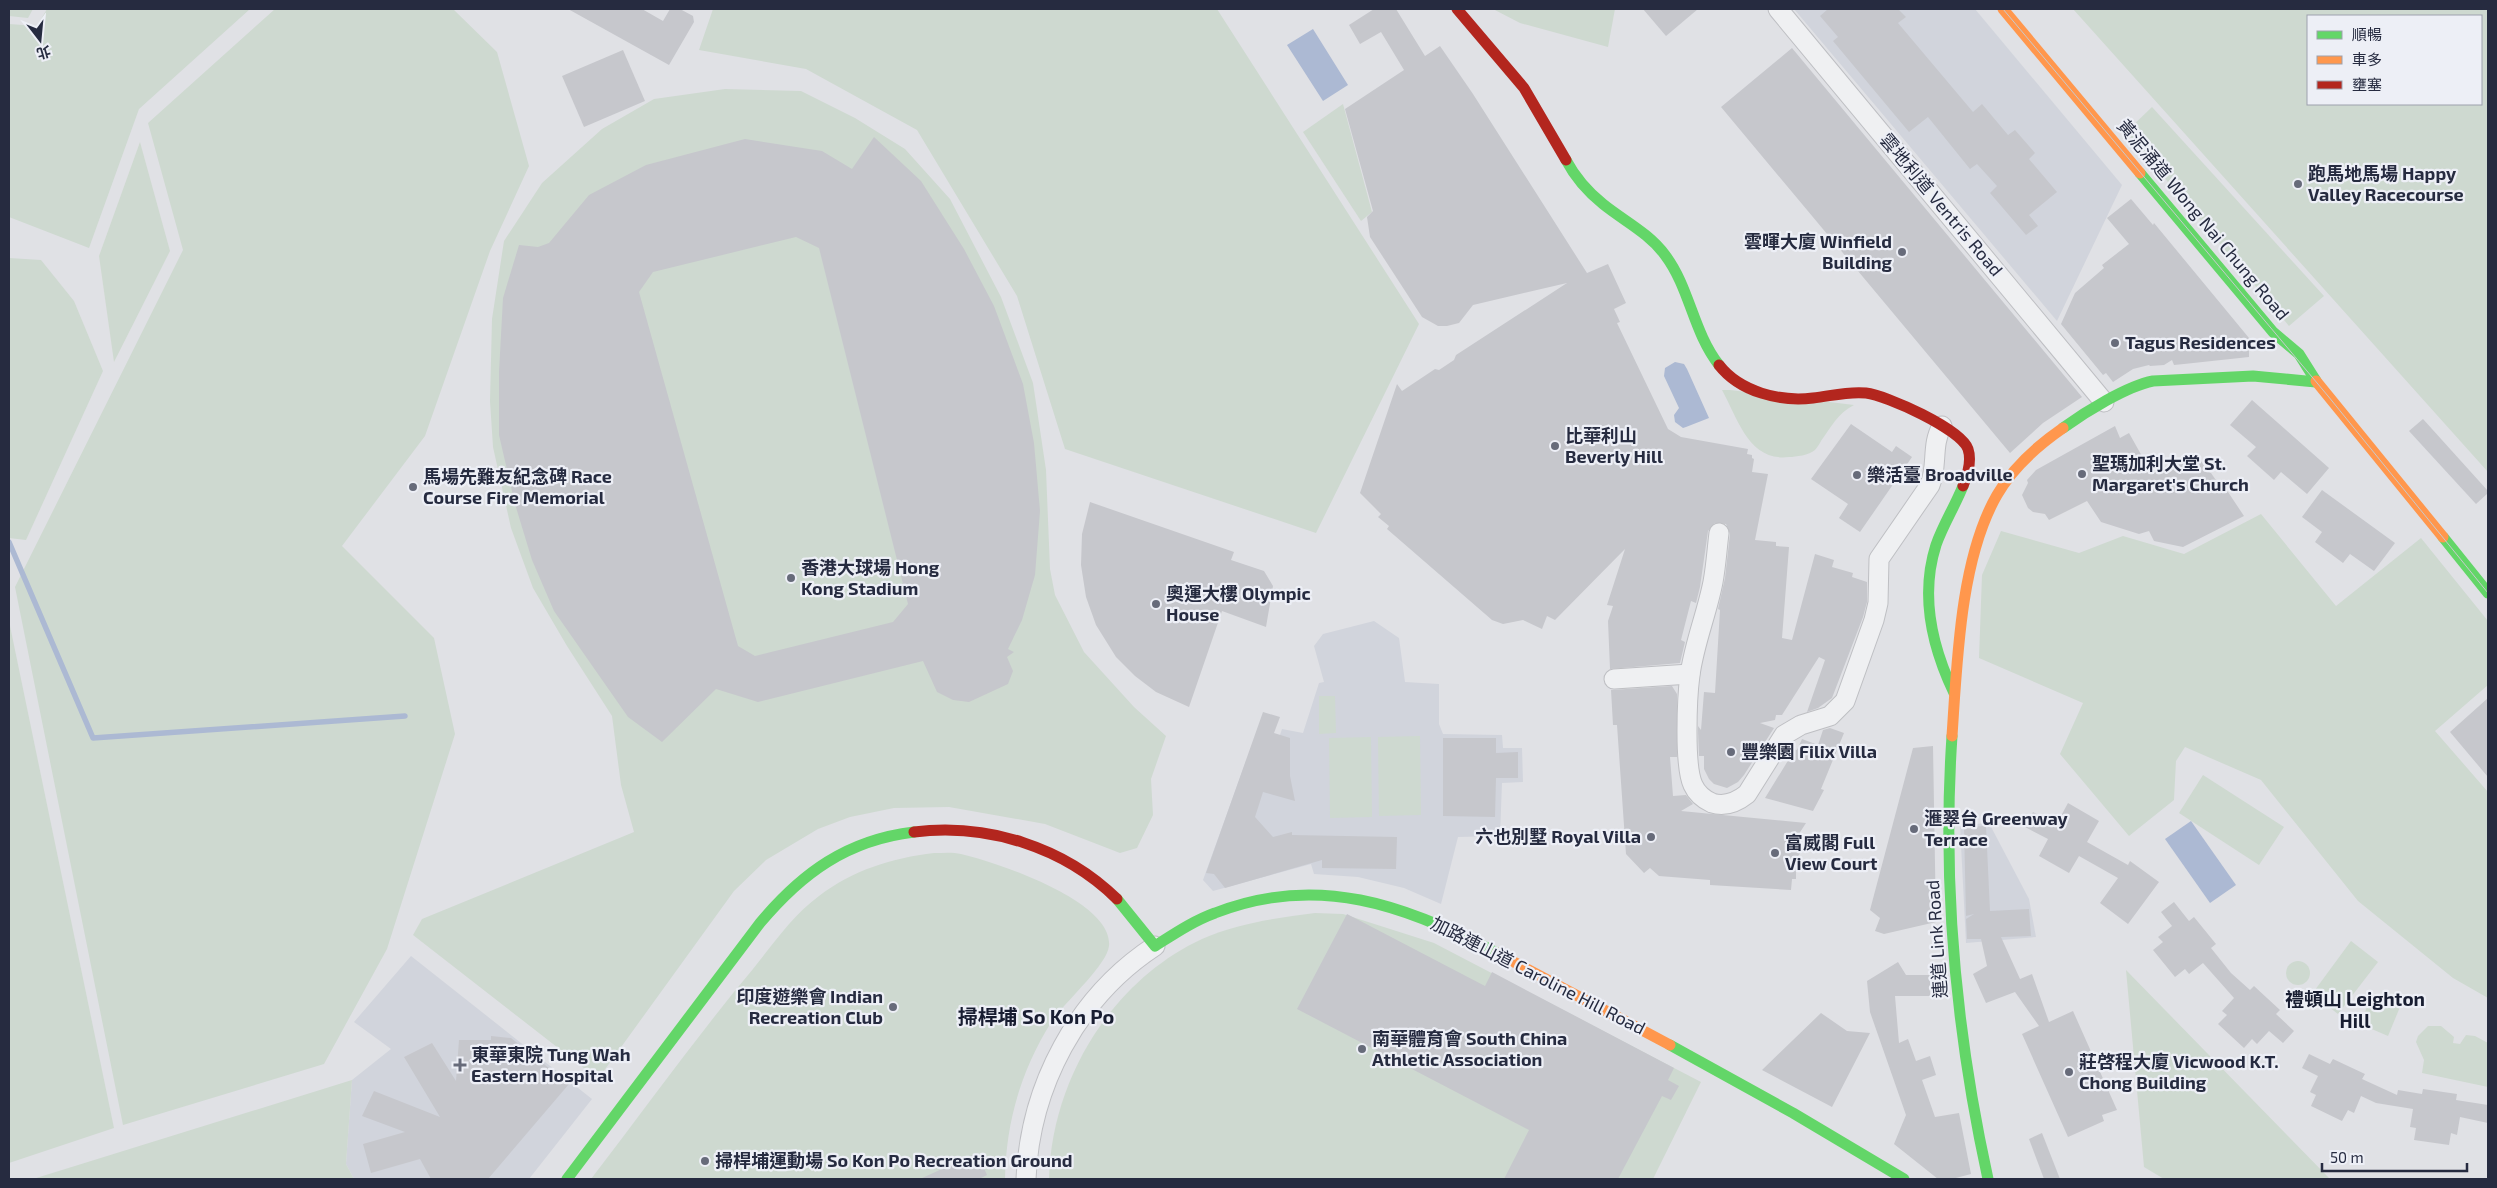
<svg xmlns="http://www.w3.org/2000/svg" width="2497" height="1188" viewBox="0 0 2497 1188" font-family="'Exo 2','Noto Sans TC',sans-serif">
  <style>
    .built { fill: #d1d4dc }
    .green { fill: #ced9d0; fill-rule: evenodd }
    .water { fill: #acb9d3 }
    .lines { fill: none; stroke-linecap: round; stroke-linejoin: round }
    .stream { stroke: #acb9d3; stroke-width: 5.5 }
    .building { fill: #c6c7cc; fill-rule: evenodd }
    .street-casing { stroke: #bebfc3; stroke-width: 21 }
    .street { stroke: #eff0f2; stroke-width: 19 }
    .fast { stroke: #63d668; stroke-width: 11 }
    .slow { stroke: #ff974d; stroke-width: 11 }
    .jam { stroke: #b3261e; stroke-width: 11 }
    .tram { stroke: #c8c9cd; stroke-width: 1 }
    .poi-dot { fill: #676b7a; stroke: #edeff6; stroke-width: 2 }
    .labels { text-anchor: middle; stroke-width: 4.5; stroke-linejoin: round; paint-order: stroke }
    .poi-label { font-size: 18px; font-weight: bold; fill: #262b40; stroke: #edeff6; text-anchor: start }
    .street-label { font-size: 18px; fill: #262b40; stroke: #edeff6 }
    .neighbourhood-label { font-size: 19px; font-weight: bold; fill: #181d31; stroke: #edeff6 }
    .quarter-label { font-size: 20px; font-weight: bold; fill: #181d31; stroke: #edeff6 }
  </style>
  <rect width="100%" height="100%" fill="#e0e1e5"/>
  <!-- built -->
  <g class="built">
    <path d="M1794,9H1975L2122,185L2057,321Z"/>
    <path d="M1374,621L1399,638L1405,682L1439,684V724L1443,734L1502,735L1503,748H1522L1523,782L1502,783L1500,836L1458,837L1441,904L1404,888L1358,877L1314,874L1311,864L1213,891L1203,880L1246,761L1269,768L1282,729L1303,733L1319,683L1324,682L1314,646L1323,634Z"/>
    <path d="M1989,823L2029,899L2036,937L1966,943L1960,825Z"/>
    <path d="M411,956L592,1099L529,1179H354L346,1164L352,1080L391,1049L354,1022Z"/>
  </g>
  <!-- green -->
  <g class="green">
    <path d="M9,9H33L28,18L9,16Z"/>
    <path d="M47,9H250L139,109L89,248L9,217V24L37,26Z"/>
    <path d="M275,9H453L497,52L529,166L490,251L425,436L342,546L434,638L455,734L387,949L324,1064L123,1125L15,587L183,250L148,123Z"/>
    <path d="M713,9H1217L1419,324L1316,533L1065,449L1017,296L917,130L806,69L699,50Z"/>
    <path d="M1493,9H1615L1608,47L1520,23Z"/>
    <path d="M2073,9H2488V472ZM2308,16H2481V104H2308Z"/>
    <path d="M725,89L801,91L855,118L905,149L950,199L1001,297L1033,383L1046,470L1050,569L1055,595L1084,652L1134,707L1166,736L1151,779L1153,815L1137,848L1120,853L1045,824L949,807L894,808L850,817L818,829L766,860L734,891L598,1079L413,935L422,919L634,832L621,785L612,716L567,646L533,588L511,528L493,447L490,401L492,319L504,241L542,183L602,129L654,99Z"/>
    <path d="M1343,104L1372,212L1361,221L1303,132Z"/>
    <path d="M2152,107L2324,296L2289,326L2126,132Z"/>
    <path d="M140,142L170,251L114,362L99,256Z"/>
    <path d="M9,258L41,260L74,301L103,371L26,540L9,538Z"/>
    <path d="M1722,390H1730L1854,405C1837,414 1832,426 1821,441C1820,443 1817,448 1815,450C1809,455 1796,457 1789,457C1749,462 1738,419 1722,390Z"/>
    <path d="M2261,514L2336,606L2421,538L2488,621V685L2435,731L2488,792V998L2453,978L2358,901L2261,780L2185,747L2176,761L2174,800L2129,836L2060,754L2083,703L1979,658L1982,575L2001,531L2079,553L2123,536L2184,554Z"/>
    <path d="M9,621L114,1128L9,1163Z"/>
    <path d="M1319,696H1335L1336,733L1319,734Z"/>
    <path d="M1420,736L1421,815L1379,816L1378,737Z"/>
    <path d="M1371,737L1372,817L1330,818L1329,738Z"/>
    <path d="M2203,775L2284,827L2259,865L2179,813Z"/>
    <path d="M934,853C943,853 953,852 961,854C995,862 1114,901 1109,946C1107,965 1065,1002 1052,1021C1021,1070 1006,1122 1005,1179H591C645,1109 696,1037 753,969C773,944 793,915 819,896C853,870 892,858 934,853Z"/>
    <path d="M1315,913L1343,914L1434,943L1701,1082L1653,1179H1049C1051,1081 1111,981 1202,939C1238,923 1276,918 1315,913Z"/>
    <path d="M2351,941L2378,962L2338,1014L2312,994Z"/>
    <circle cx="2298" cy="973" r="12"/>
    <path d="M2126,970L2330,1179H2164L2144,1167Z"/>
    <path d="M2372,995L2400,1007L2388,1036L2360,1024Z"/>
    <path d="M2428,1026H2441L2454,1037L2453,1043L2460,1044L2466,1035L2475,1036L2488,1043V1087L2422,1073L2424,1060L2416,1042L2418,1036Z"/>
    <path d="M352,1080L346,1164L354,1179H33Z"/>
  </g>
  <!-- water -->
  <g class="water">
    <path d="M1313,29L1348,85L1323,101L1287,45Z"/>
    <path d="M1675,362L1684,364L1687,369L1709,418L1686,427L1683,428L1675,422L1674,415L1679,408L1664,376L1665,368Z"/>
    <path d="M2191,821L2236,885L2210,903L2165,839Z"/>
  </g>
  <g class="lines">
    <!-- stream -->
    <path class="stream" d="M9,542L93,738L405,716"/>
  </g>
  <!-- building -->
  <g class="building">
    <path d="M568,9H642L663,21L670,9H680L693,16L694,22L669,65Z"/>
    <path d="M1374,9H1396L1425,56L1440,46L1473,94L1587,273L1608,264L1626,303L1614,309L1620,322L1617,323L1668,429L1681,437L1748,449L1747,454L1752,455V458L1754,459L1752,472L1768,474L1755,540L1776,542V546L1789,547L1782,638L1792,640L1815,554L1834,560L1832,567L1853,573L1852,577L1867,582V602L1863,617L1832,698L1818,708L1807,712L1825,660L1819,657L1782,715H1776L1775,720L1760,723L1774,728L1744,775L1738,782L1727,788L1714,784L1709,779L1704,769V756H1699L1698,731V726L1701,730L1704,692L1715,693L1720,610L1718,609L1725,578L1730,534L1726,524L1715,523L1708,531L1700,587L1696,603L1691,601L1681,640L1685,642L1680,663L1610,669L1608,621L1613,606L1607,605L1625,549L1555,620L1547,616L1542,629L1523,620L1503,624L1492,620L1387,529L1389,526L1378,517L1381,514L1360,493L1397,384L1402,391L1435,369L1439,370L1454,360L1456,355L1567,283L1473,305L1459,323L1447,326H1438L1422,317L1370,237L1367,217L1373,211L1345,109L1404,70L1381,32L1360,44L1349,25Z"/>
    <path d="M1643,9H1698L1666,36Z"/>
    <path d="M1828,9H1898L1906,17L1898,23L1973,112L1982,104L2008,135L2015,130L2035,153L2029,159L2057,192L2029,215L2038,226L2026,235L1990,193L1997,186L1977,164L1970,169L1928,117L1909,132L1833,41L1838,37L1820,16Z"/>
    <path d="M1792,48L2082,397L2043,423L2010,453L1721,107Z"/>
    <path d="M623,50L645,101L584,127L562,76Z"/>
    <path d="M874,137L921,181L964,249L994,306L1023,384L1034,443L1040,511L1035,575L1022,620L1008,649L1014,652L1007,657L1013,671L1008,684L969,702L953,700L937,692L923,661L758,702L716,689L662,742L628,717L554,611L532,560L515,504L499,435V372L503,298L519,245L538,247L549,243L589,195L646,165L745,139L822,151L852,169ZM796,237L819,248L908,604L893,622L755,656L738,646L639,292L653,272Z"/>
    <path d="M2131,199L2153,225L2154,223L2249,338V357L2184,364L2174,365L2172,360L2164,365L2150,366L2149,365L2133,369L2113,382L2106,373L2103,375L2061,324L2075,293L2104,268L2102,265L2129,244L2107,218Z"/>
    <path d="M2252,400L2329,468L2307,494L2281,472L2274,480L2247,456L2256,447L2230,425Z"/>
    <path d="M2423,419L2488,491V493L2476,504L2409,431Z"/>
    <path d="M1851,424L1892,452L1896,446L1912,457L1860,532L1839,518L1848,504L1811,479Z"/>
    <path d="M2115,426L2120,438L2129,433L2152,474L2191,453L2197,454L2207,471L2211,473L2222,489H2226L2244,516L2183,547L2154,541L2149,531L2139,534L2101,522L2087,501L2049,520L2045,514L2033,512L2028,508L2022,495L2028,483L2027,480L2036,470Z"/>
    <path d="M2322,490L2395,543L2374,571L2350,554L2343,563L2315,542L2322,532L2302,517Z"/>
    <path d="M1090,502L1234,552L1231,560L1264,571L1273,586L1266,627L1222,611L1189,707L1156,692L1135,676L1116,657L1096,625L1086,597L1081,565L1082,534Z"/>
    <path d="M1672,686L1677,694V757H1670L1673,796L1686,795L1693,804L1681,811L1806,823L1795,840L1804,845L1796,861V879H1792L1791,890L1710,885V880L1659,876L1650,868L1644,873L1626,854L1617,725H1613L1611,690Z"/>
    <path d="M2488,698V777L2450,732Z"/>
    <path d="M1263,712L1280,717L1274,733L1290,738V776L1295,801L1263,792L1255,817L1273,837L1292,832V835L1397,837L1396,869L1322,868V860L1225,888L1214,874L1206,873Z"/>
    <path d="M1830,728L1844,733L1821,789L1824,790L1813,811L1765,798L1789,759L1793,749L1797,750L1802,739L1818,745L1823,730Z"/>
    <path d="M1443,738H1496V753L1518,752V778H1496L1495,817L1443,816Z"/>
    <path d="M1933,746L1936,922L1884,934L1875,931L1880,918L1870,910L1913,748Z"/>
    <path d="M2068,803L2099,821L2087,842L2128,865L2130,861L2159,882L2128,924L2100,903L2118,878L2079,856L2069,873L2039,856L2048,839L2025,827L2033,812L2056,825Z"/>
    <path d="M1986,826L1990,911L2029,909L2031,936L2001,937L2020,979L2032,974L2049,1022L2073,1011L2117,1110L2102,1115L2104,1121L2068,1137L2022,1034L2039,1026L2015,992L1986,1003L1973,974L1987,966L1981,939H1967L1966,919L1974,914L1966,916L1964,827Z"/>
    <path d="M2174,902L2189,921L2194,917L2216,944L2211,948L2231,973L2250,990L2254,986L2280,1010L2276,1014L2294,1031L2283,1043L2269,1031L2257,1044L2252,1039L2244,1048L2218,1024L2227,1015L2222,1011L2234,998L2203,963L2189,974L2185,969L2175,977L2153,950L2163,942L2158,937L2172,926L2161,912Z"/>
    <path d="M1347,914L1485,986L1492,972L1674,1068L1668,1080L1679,1086L1671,1100L1662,1096L1618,1179H1504L1529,1130L1297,1009Z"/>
    <path d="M1898,962L1906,975H1930V996H1895L1899,1043L1908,1039L1916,1061L1930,1056L1936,1075L1922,1080L1935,1117L1959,1113L1971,1174L1952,1179H1938L1894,1144L1906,1115L1870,1012L1867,981Z"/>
    <path d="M1821,1013L1847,1031L1870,1033L1832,1107L1762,1070Z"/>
    <path d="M491,1036L511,1038L569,1084L488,1179H431L420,1159L371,1173L363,1144L405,1132L362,1116L374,1091L440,1117L404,1057L432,1043L456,1081L459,1040H491Z"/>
    <path d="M2309,1054L2330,1064L2333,1059L2365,1074L2362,1079L2397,1095L2398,1090L2422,1094L2423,1089L2457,1094L2456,1100L2488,1105V1123L2460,1117L2457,1135L2451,1133L2449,1145L2414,1140L2416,1128L2410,1127L2413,1109L2376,1103L2361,1096L2354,1113L2348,1110L2342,1121L2311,1106L2316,1095L2310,1092L2318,1076L2302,1068Z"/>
    <path d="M2042,1133L2060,1179H2044L2029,1139Z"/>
    <path d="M977,1153L987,1175L979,1179H920Z"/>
  </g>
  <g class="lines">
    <defs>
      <g id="street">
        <path d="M1778,9L2104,402"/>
        <path d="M1719,533C1717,549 1716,566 1713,582C1707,613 1694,644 1690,675C1687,697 1684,766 1693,785C1697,794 1703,799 1712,803C1725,807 1737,802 1747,794L1784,735L1801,725L1830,716L1845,701L1874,620L1878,603L1879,559L1930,485C1938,465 1931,445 1942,426"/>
        <path d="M1614,679L1690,674"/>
        <path d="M1026,1179C1030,1086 1077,997 1155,946"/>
      </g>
    </defs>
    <!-- street casing -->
    <use href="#street" class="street-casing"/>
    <!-- street -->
    <use href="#street" class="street"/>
    <!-- fast -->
    <g class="fast">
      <path d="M1566,160C1575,177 1588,192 1603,204C1624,221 1649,233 1665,255C1690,288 1693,332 1719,365"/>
      <path d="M2140,173L2273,332L2299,354L2316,381"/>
      <path d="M2063,428C2085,412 2127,386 2153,381L2253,376L2316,382"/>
      <path d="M2443,537L2488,593"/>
      <path d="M1954,693C1932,647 1920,595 1936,545C1943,525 1955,506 1963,486"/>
      <path d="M1952,736C1942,885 1956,1033 1988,1179"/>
      <path d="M1117,899L1155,946C1174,934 1193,921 1215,913C1317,873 1406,905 1497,953"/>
      <path d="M1670,1045L1793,1113L1904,1179"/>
      <path d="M567,1179L760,923C802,873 847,840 914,832"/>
    </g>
    <!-- slow -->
    <g class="slow">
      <path d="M2003,9L2140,173"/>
      <path d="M2316,381L2443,537"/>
      <path d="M1952,736C1957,663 1960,559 1997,495C2013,467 2037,446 2063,428"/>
      <path d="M1497,953L1670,1045"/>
    </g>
    <!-- jam -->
    <g class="jam">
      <path d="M1457,9L1524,88L1566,160"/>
      <path d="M1719,365C1740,392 1780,402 1813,398C1831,396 1848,391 1866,393C1886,395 1961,429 1968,449C1972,461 1968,474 1963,486"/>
      <path d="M914,832C988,823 1064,847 1117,899"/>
    </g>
    <!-- tram -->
    <path class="tram" d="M2003,9L2328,396L2488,593"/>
  </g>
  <!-- markers -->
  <g class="poi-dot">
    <circle cx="2298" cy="184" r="5"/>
    <circle cx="1902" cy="252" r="5"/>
    <circle cx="2115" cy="343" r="5"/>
    <circle cx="1555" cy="446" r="5"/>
    <circle cx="2082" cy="474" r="5"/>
    <circle cx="1857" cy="475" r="5"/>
    <circle cx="413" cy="487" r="5"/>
    <circle cx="791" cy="578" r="5"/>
    <circle cx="1156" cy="604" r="5"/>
    <circle cx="1731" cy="752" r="5"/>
    <circle cx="1914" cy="829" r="5"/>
    <circle cx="1651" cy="837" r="5"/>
    <circle cx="1775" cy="853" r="5"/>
    <circle cx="893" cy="1007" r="5"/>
    <circle cx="1362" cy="1049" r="5"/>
    <path d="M457.5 1057.5h5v5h5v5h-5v5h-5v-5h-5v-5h5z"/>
    <circle cx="2069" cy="1072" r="5"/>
    <circle cx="705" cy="1161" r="5"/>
  </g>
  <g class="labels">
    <!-- poi labels -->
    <g class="poi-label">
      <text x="2308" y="180">跑馬地馬場 Happy<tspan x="2308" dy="21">Valley Racecourse</tspan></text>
      <text x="1892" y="248" text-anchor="end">雲暉大廈 Winfield<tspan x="1892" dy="21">Building</tspan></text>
      <text x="2125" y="349">Tagus Residences</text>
      <text x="1565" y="442">比華利山<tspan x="1565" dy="21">Beverly Hill</tspan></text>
      <text x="2092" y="470">聖瑪加利大堂 St.<tspan x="2092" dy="21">Margaret's Church</tspan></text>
      <text x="1867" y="481">樂活臺 Broadville</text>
      <text x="423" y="483">馬場先難友紀念碑 Race<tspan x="423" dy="21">Course Fire Memorial</tspan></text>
      <text x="801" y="574">香港大球場 Hong<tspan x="801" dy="21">Kong Stadium</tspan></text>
      <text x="1166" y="600">奧運大樓 Olympic<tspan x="1166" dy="21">House</tspan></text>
      <text x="1741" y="758">豐樂園 Filix Villa</text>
      <text x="1924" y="825">滙翠台 Greenway<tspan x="1924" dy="21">Terrace</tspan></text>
      <text x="1641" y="843" text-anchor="end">六也別墅 Royal Villa</text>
      <text x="1785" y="849">富威閣 Full<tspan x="1785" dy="21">View Court</tspan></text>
      <text x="883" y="1003" text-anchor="end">印度遊樂會 Indian<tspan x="883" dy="21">Recreation Club</tspan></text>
      <text x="1372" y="1045">南華體育會 South China<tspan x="1372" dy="21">Athletic Association</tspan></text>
      <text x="471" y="1061">東華東院 Tung Wah<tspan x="471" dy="21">Eastern Hospital</tspan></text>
      <text x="2079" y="1068">莊啓程大廈 Vicwood K.T.<tspan x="2079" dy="21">Chong Building</tspan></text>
      <text x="715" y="1167">掃桿埔運動場 So Kon Po Recreation Ground</text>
    </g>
    <!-- street labels -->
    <g class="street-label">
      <text transform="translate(1941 205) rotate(50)" y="6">雲地利道 Ventris Road</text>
      <text transform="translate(2203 220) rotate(50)" y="6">黃泥涌道 Wong Nai Chung Road</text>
      <text transform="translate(1937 939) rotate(-94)" y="6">連道 Link Road</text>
      <text transform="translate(1538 976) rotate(27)" y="6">加路連山道 Caroline Hill Road</text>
    </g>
    <!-- neighbourhood labels -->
    <g class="neighbourhood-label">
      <text x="2355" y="1006">禮頓山 Leighton<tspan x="2355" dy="22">Hill</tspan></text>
    </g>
    <!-- quarter labels -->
    <g class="quarter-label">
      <text x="1036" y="1024">掃桿埔 So Kon Po</text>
    </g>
  </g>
  <!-- border -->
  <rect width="2497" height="1188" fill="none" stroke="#262b40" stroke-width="20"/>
  <!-- legend -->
  <rect x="2307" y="15" width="175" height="90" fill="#edeff6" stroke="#9da1ad"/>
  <rect x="2317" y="31" width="25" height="8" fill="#63d668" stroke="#9da1ad"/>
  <text x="2352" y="40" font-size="15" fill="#262b40">順暢</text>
  <rect x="2317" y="56" width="25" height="8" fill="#ff974d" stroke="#9da1ad"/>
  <text x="2352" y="65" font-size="15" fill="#262b40">車多</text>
  <rect x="2317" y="81" width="25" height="8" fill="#b3261e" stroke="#9da1ad"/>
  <text x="2352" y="90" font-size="15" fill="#262b40">壅塞</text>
  <!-- north arrow -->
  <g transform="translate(40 40) rotate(164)" stroke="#edeff6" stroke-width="4" paint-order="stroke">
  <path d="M0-4L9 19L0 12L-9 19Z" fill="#262b40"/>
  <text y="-8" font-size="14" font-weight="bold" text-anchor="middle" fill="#262b40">北</text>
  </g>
  <!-- scale -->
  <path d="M2322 1163v8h145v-8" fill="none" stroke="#262b40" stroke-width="2.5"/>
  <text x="2330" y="1163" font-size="15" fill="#262b40" stroke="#edeff6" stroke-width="4" paint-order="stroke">50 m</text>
</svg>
